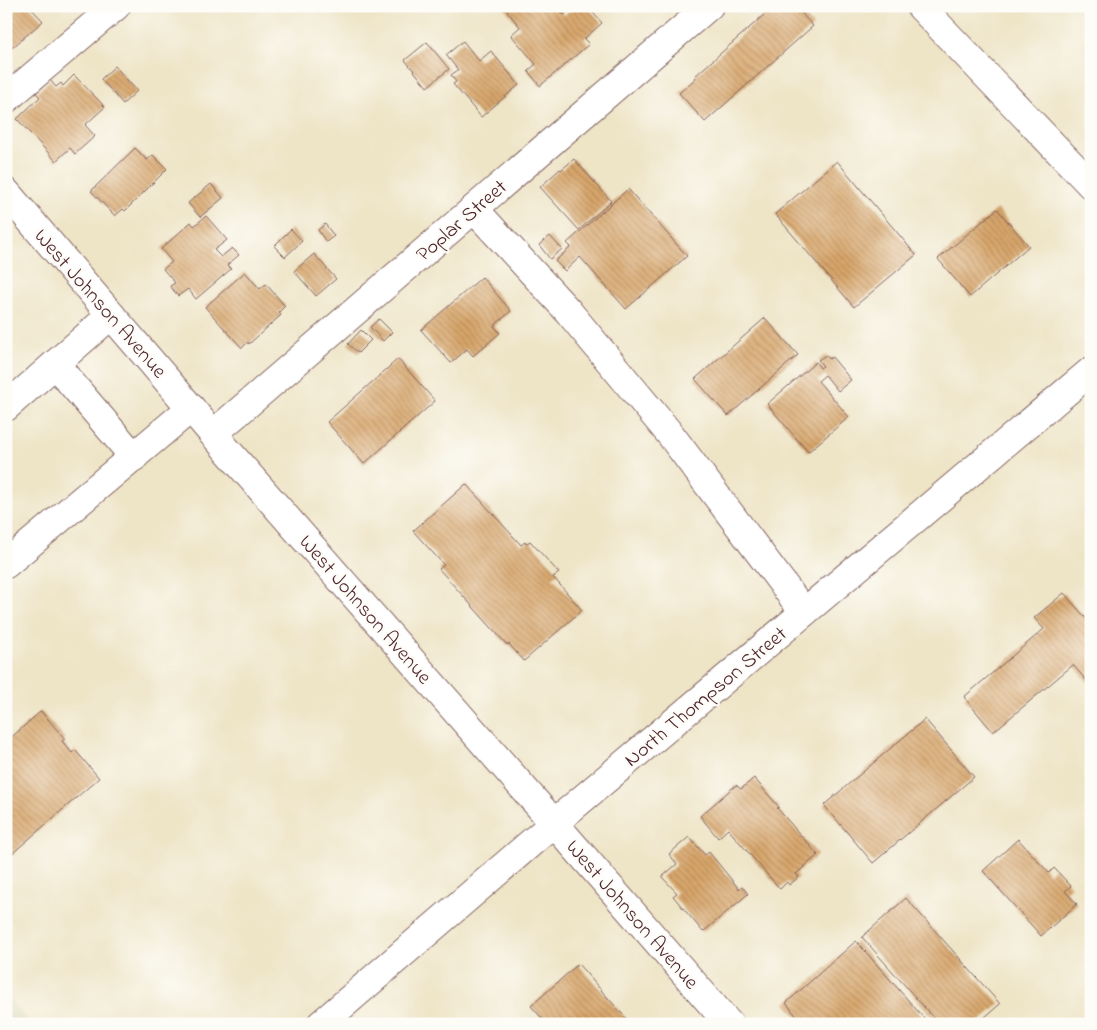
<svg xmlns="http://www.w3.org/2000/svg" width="1097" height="1030" viewBox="0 0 1097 1030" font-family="'Indie Flower',sans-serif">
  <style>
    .built { fill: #dcd9b8 }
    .building { fill: url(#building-back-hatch) }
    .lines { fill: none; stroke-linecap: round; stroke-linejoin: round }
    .minor-casing { stroke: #836461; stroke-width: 30 }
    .major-casing { stroke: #836461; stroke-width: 30 }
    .minor { stroke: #fff; stroke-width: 28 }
    .major { stroke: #fff; stroke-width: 28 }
    .labels { text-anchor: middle; stroke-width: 4.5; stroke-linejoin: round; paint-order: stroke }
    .street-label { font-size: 21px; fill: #4a1f2b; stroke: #fdfcf7 }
  </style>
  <defs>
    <pattern id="building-back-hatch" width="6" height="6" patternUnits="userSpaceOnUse" patternTransform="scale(1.25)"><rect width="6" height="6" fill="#d8a66b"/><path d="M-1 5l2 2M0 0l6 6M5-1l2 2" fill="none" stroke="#b18758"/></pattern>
  </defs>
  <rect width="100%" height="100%" fill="#fdfcf7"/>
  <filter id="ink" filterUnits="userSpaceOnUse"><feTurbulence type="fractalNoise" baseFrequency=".02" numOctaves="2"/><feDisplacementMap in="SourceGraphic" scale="10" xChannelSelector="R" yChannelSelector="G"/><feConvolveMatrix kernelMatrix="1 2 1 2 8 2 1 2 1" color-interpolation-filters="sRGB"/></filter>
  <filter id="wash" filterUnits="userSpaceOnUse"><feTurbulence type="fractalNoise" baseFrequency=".0096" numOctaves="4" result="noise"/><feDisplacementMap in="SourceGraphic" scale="20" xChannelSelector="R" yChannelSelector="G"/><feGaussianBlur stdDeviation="1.12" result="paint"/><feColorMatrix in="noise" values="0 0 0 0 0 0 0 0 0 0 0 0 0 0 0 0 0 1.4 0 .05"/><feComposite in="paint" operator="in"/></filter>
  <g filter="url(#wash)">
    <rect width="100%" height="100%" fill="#eee4c6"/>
    <!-- built -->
    <path class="built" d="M6,995L31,1024H6Z"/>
    <g id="blocks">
      <!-- building -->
      <g class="building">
        <path d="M6,6H29L43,21L6,53Z"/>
        <path d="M503,6H556L564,15L574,6H587L602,23L584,39L589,44L540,86L528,71L536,64L511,35L520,27Z"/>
        <path d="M774,6H795L813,26L705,122L679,93L696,78L695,76Z"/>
        <path d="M463,41L479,61L491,51L519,85L481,117L453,84L456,82L451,75L458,70L446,55Z"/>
        <path d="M427,42L449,69L427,87L405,60Z"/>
        <path d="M115,66L137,91L123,104L101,79Z"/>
        <path d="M74,75L105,107L85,125L95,136L75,154L70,148L56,161L17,119L40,97L36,93L50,80L56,87L61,83L63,86Z"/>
        <path d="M135,148L147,160L153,155L167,169L125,211L123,209L115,216L91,191Z"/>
        <path d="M574,159L611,201L579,230L540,187L560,169L561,170Z"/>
        <path d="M837,161L916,255L854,307L775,214Z"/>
        <path d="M211,184L223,198L200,217L188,203Z"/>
        <path d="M628,189L687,256L626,309L580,257L565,271L555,261L571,247L567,243Z"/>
        <path d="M997,209L1029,246L970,297L938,259Z"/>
        <path d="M206,216L227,240L214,250L221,257L232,248L239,255L227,265L231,269L196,299L188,289L178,296L170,286L175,283L163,269L172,262L161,249L191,222L194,226Z"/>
        <path d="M325,224L334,236L326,242L318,230Z"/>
        <path d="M291,229L302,241L285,257L274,246Z"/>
        <path d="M550,236L562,249L550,259L539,245Z"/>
        <path d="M314,254L336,279L316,296L294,271Z"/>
        <path d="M245,272L260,289L266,284L285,306L279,312L281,315L249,344L248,342L242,348L205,307Z"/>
        <path d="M482,277L511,311L494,326L500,333L473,356L467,349L451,363L421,330Z"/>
        <path d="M765,318L798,355L728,416L695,379Z"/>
        <path d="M379,319L392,332L383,341L370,327Z"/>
        <path d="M361,330L371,340L358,353L348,344Z"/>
        <path d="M826,355L829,359L832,357L851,380L838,391L825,375L818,381L849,417L808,452L767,404L816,362L820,368L823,366L818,360Z"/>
        <path d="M398,359L435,401L364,464L327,422Z"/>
        <path d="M466,484L521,545L525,542L526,544L530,541L559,573L553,577L582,610L524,661L509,644L507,645L439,569L444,565L413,531Z"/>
        <path d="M1064,593L1091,624V686L1073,665L993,732L964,697L1044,629L1034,618Z"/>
        <path d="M41,711L65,739L62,741L72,753L75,750L99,778L6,859V742Z"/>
        <path d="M925,719L974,777L873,863L824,805Z"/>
        <path d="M754,778L779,807L777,808L818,855L796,874L799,877L789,885L787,882L780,889L728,829L718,838L700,816L736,785L741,789Z"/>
        <path d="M689,837L705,855L709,852L739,889L742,886L748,894L703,932L673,896L677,893L662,877L677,864L669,854Z"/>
        <path d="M1018,839L1049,873L1054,868L1071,886L1065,891L1077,904L1041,936L983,871Z"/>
        <path d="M906,898L1000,1004L977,1024H939L862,937Z"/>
        <path d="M856,941L929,1024H803L786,1003Z"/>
        <path d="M578,964L631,1024H547L531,1006Z"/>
      </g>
    </g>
  </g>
  <g filter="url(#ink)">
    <use href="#blocks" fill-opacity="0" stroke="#836461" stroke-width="1"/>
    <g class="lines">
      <defs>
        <g id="minor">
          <path d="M920,6L1091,185"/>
          <path d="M6,99L116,6"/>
          <path d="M6,192L213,434L554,823L729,1024"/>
          <path d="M474,209L568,311L670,434L804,612"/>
          <path d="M55,364L134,457"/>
          <path d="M6,407L111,315"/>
          <path d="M213,434L709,6"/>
          <path d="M6,564L191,408"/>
        </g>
        <path id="major" d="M321,1024L554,823L1091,371"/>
      </defs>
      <!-- minor casing -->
      <use href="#minor" class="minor-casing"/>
      <!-- major casing -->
      <use href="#major" class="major-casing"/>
      <!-- minor -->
      <use href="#minor" class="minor"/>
      <!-- major -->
      <use href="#major" class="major"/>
    </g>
  </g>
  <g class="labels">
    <!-- street labels -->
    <g class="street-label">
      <text transform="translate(461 220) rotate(-41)" y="7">Poplar Street</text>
      <text transform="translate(101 303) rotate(49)" y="7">West Johnson Avenue</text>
      <text transform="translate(366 609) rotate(49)" y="7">West Johnson Avenue</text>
      <text transform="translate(705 696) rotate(-40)" y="7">North Thompson Street</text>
      <text transform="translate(633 914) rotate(49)" y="7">West Johnson Avenue</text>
    </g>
  </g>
  <!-- margin -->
  <rect width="1097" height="1030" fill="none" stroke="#fdfcf7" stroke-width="25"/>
</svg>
